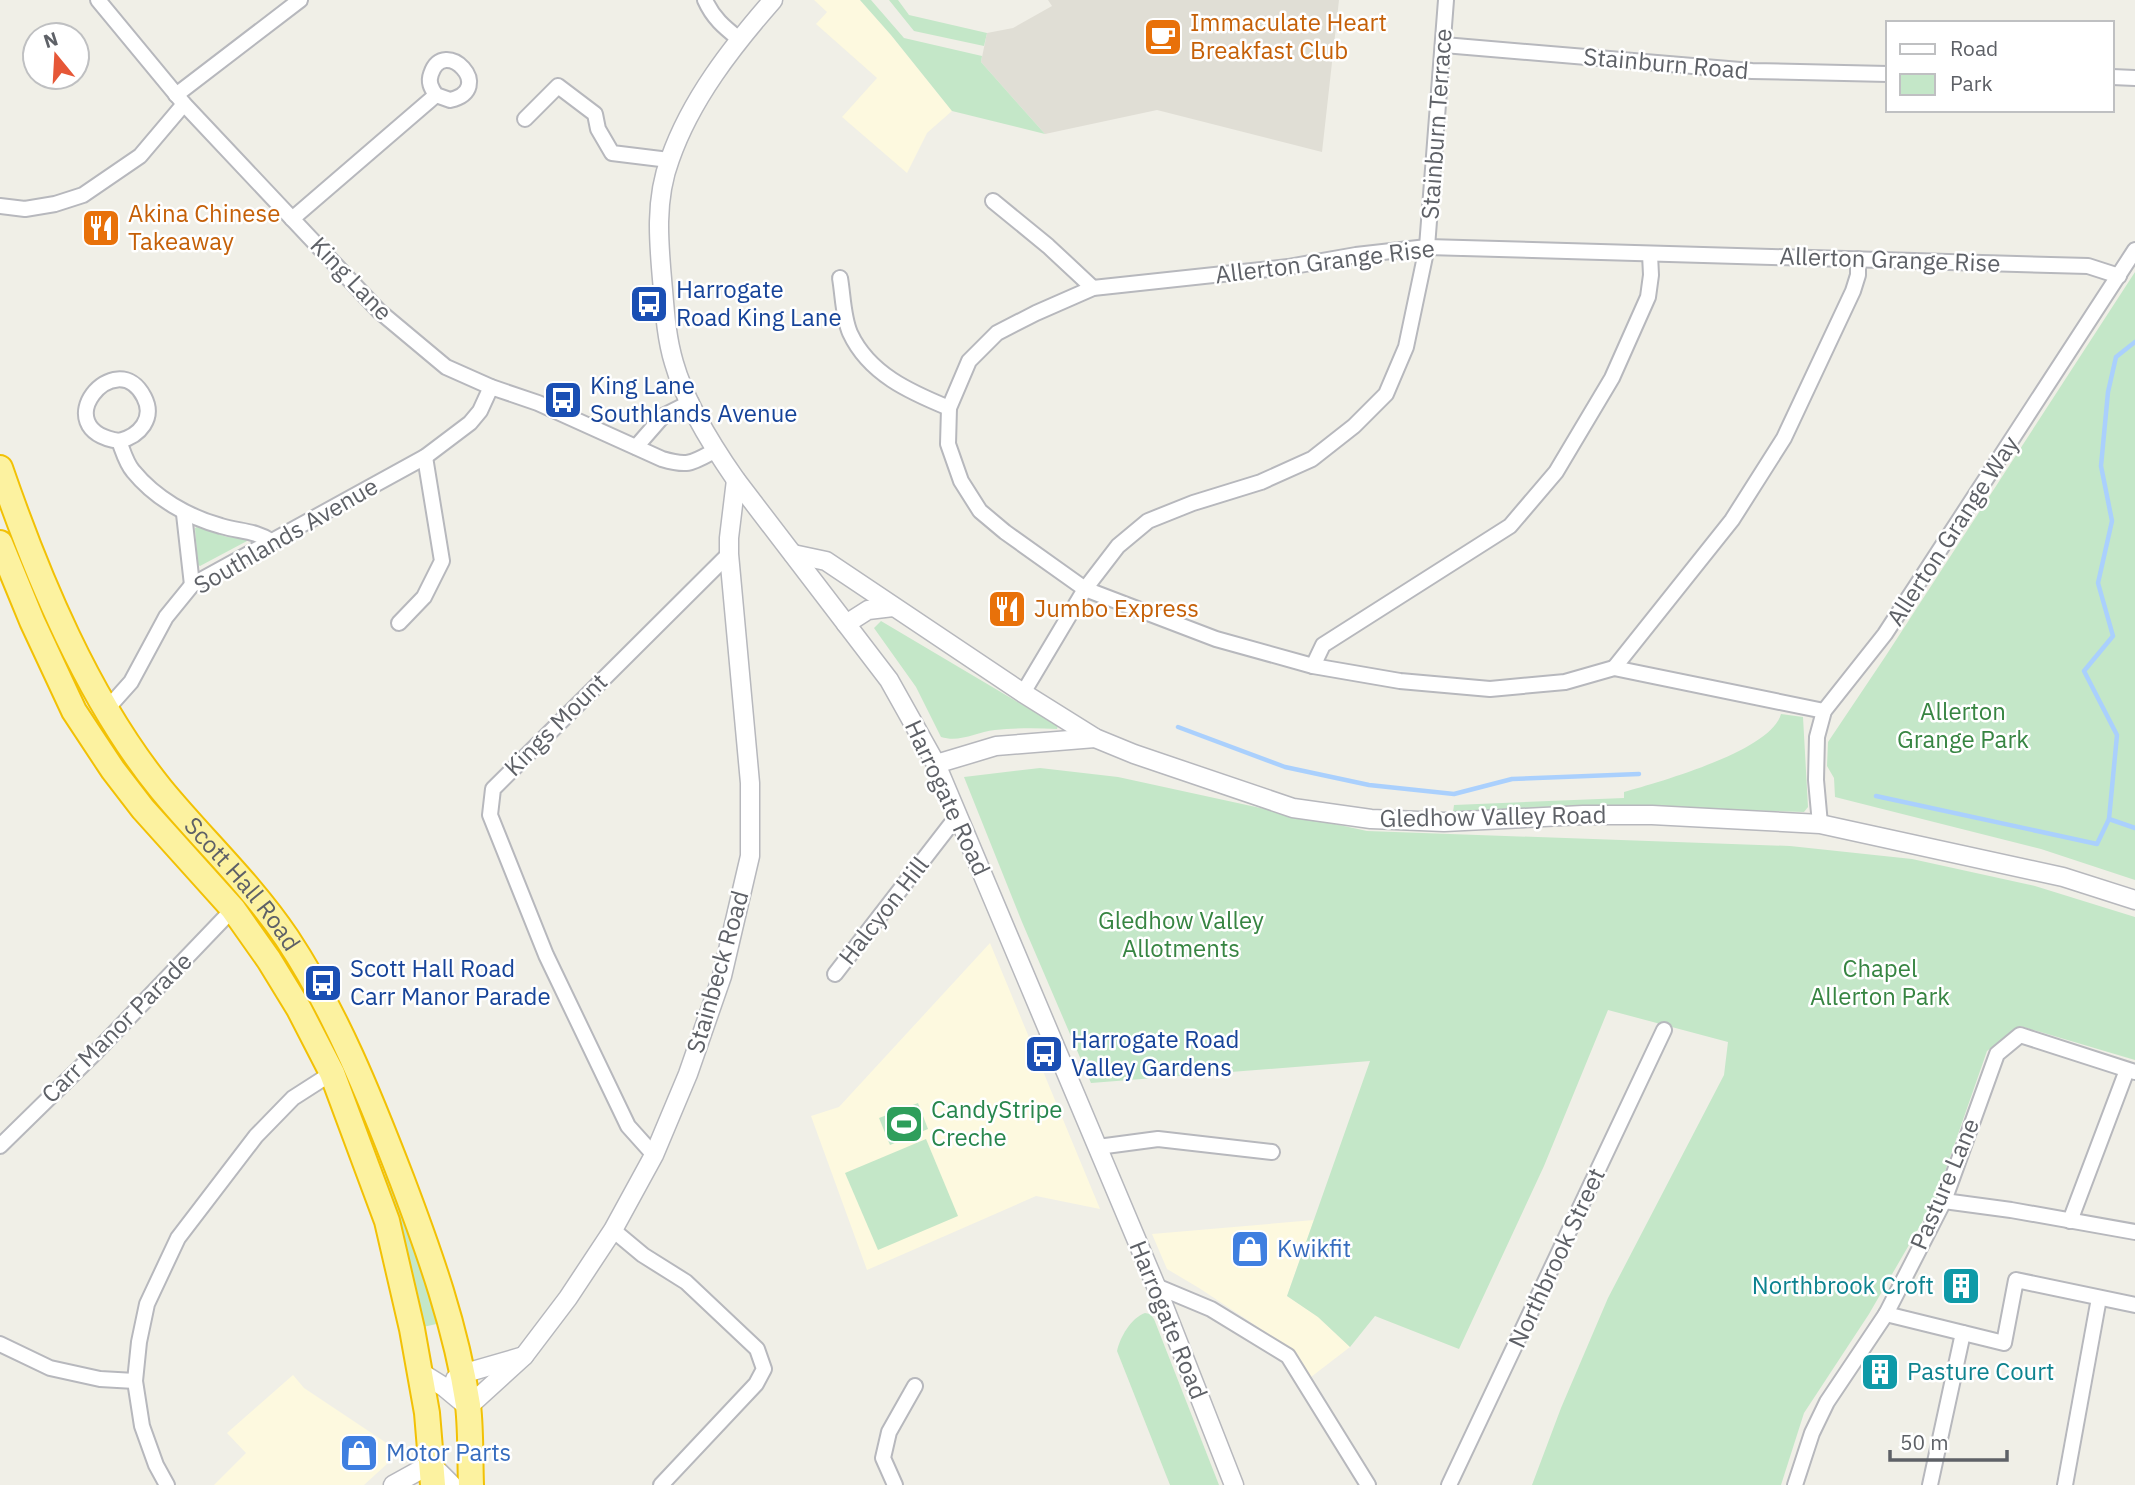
<svg xmlns="http://www.w3.org/2000/svg" width="2135" height="1485" viewBox="0 0 2135 1485" font-family="'IBM Plex Sans',sans-serif">
  <style>
    .commercial { fill: #fdf9df }
    .education { fill: #e0ded5 }
    .green { fill: #c4e7c8 }
    .lines { fill: none; stroke-linecap: round; stroke-linejoin: round }
    .stream { stroke: #aad0fd; stroke-width: 4.5 }
    .minor-casing { stroke: #b7b8bd; stroke-width: 18 }
    .tertiary-casing { stroke: #b7b8bd; stroke-width: 21 }
    .trunk-casing { stroke: #f2c105; stroke-width: 28 }
    .minor { stroke: #fff; stroke-width: 14 }
    .tertiary { stroke: #fff; stroke-width: 18 }
    .trunk { stroke: #fcf2a0; stroke-width: 24 }
    .labels { text-anchor: middle; stroke-width: 5; stroke-linejoin: round; paint-order: stroke }
    .food-label { font-size: 24px; fill: #c56008; stroke: #fff; text-anchor: start }
    .street-label { font-size: 24px; fill: #5e6167; stroke: #fff }
    .transit-label { font-size: 24px; fill: #164399; stroke: #fff; text-anchor: start }
    .park-label { font-size: 24px; fill: #378542; stroke: #fff }
    .leisure-label { font-size: 24px; fill: #27864d; stroke: #fff; text-anchor: start }
    .shop-label { font-size: 24px; fill: #366cbe; stroke: #fff; text-anchor: start }
    .culture-label { font-size: 24px; fill: #0d838f; stroke: #fff; text-anchor: end }
  </style>
  <rect width="100%" height="100%" fill="#f0efe7"/>
  <!-- commercial -->
  <g class="commercial">
    <path d="M814,0H860L891,35L952,111L927,133L907,173L842,117L877,78L816,24L827,12Z"/>
    <path d="M990,943L1100,1209L1036,1196L867,1270L811,1116L839,1107Z"/>
    <path d="M1314,1220L1287,1296L1318,1317L1350,1347L1311,1377L1296,1357L1273,1337L1199,1288L1167,1269L1152,1234Z"/>
    <path d="M293,1375L304,1388L400,1452L364,1485H214L246,1453L227,1433Z"/>
  </g>
  <!-- education -->
  <path class="education" d="M1048,0H1339L1322,152L1157,110L1045,134L981,62L987,33L1013,28L1052,6Z"/>
  <!-- green -->
  <g class="green">
    <path d="M860,0H871L904,38L982,56L981,62L1045,134L952,111L891,35Z"/>
    <path d="M889,0H898L909,15L987,33L984,46L914,31Z"/>
    <path d="M2135,272V880L2041,849L1835,797L1834,778L1827,766L1828,742L1885,657Z"/>
    <path d="M197,527L227,537L246,538L247,541L200,566L198,565L195,528Z"/>
    <path d="M881,621L1058,726L1057,729C1036,728 1016,728 995,730C976,732 960,743 941,737L916,687L874,628Z"/>
    <path d="M1781,714L1803,717L1808,807L1804,812L1620,806L1453,812L1454,805L1624,798V792C1659,782 1771,751 1781,714Z"/>
    <path d="M99,719L276,941L274,945L271,946L141,793L94,722Z"/>
    <path d="M1040,768L1118,777L1367,831L1790,846L1912,859L2035,886L2135,917V1060L2020,1026L1987,1051L1935,1200L1869,1314L1804,1413L1781,1485H1532L1561,1408L1608,1298L1724,1075L1728,1042L1608,1010L1544,1166L1459,1349L1375,1316L1350,1347L1318,1317L1287,1296L1370,1061L1091,1083L1022,922L964,777Z"/>
    <path d="M918,1103L928,1129L890,1145L879,1118Z"/>
    <path d="M926,1139L958,1216L878,1250L845,1173Z"/>
    <path d="M389,1175L441,1323L423,1327L381,1178Z"/>
    <path d="M1145,1313L1150,1314L1154,1319L1219,1485H1170L1117,1351C1120,1337 1131,1318 1145,1313Z"/>
  </g>
  <g class="lines">
    <!-- stream -->
    <g class="stream">
      <path d="M2135,342L2116,357L2108,392L2101,466L2112,521L2098,583L2113,636L2084,671L2117,735L2109,819L2135,828"/>
      <path d="M1178,727L1285,767L1369,785L1454,794L1512,779L1639,774"/>
      <path d="M1876,796L2097,844L2109,819"/>
    </g>
    <defs>
      <g id="minor">
        <path d="M98,0L184,104L379,311L446,367L491,387L538,403L662,459C689,467 692,463 716,450"/>
        <path d="M705,0C713,18 724,27 739,39"/>
        <path d="M1444,45L1752,71L1888,74"/>
        <path d="M2112,77L2135,78"/>
        <path d="M176,95L300,0"/>
        <path d="M525,119L558,86L595,114L598,129L612,153L669,160"/>
        <path d="M993,201L1048,246L1093,288"/>
        <path d="M0,206L25,209L55,204L83,195L140,156L184,104"/>
        <path d="M292,219L436,95L450,100C497,89 444,35 431,74C428,82 431,88 436,95"/>
        <path d="M840,278C843,295 843,317 850,333C869,374 910,392 949,408"/>
        <path d="M119,441C44,429 116,343 144,397C155,418 140,436 119,441C123,451 126,463 133,471C155,498 188,517 221,526C241,532 254,530 273,542"/>
        <path d="M636,447L663,416L691,402"/>
        <path d="M184,514L192,585"/>
        <path d="M399,623L424,597L442,561L425,457"/>
        <path d="M1313,666L1323,645L1510,526L1556,472L1612,378L1648,297L1651,275L1650,254"/>
        <path d="M1614,668L1732,520L1784,438L1853,291L1858,275V259"/>
        <path d="M1023,693L1085,589L1118,546L1148,521L1193,503L1261,482L1312,459L1354,426L1386,394L1406,347L1427,247L1446,0"/>
        <path d="M106,710L131,682L166,617L192,585L425,457L470,423L480,411L491,387"/>
        <path d="M1824,711L1614,668L1565,682L1490,689L1400,681L1313,666L1216,639L1085,589L1005,532L980,511L961,481L948,444L949,408L969,361L997,333L1036,313L1093,288L1288,267L1356,255L1427,247L2088,266L2119,276"/>
        <path d="M1820,824L1816,780L1817,737L1824,711L1885,634L2135,250"/>
        <path d="M835,974L958,815"/>
        <path d="M0,1146L96,1052L233,909"/>
        <path d="M1098,1147L1158,1139L1272,1152"/>
        <path d="M654,1155L628,1126L546,955L490,815L493,789L729,554"/>
        <path d="M1944,1201L2011,1210L2135,1232"/>
        <path d="M2070,1221L2127,1070"/>
        <path d="M613,1230L643,1255L686,1282L757,1349L764,1369L756,1384L661,1485"/>
        <path d="M1156,1286L1211,1309L1288,1356L1368,1485"/>
        <path d="M1886,1314L2004,1343L2016,1280L2135,1305"/>
        <path d="M0,1344L50,1368L100,1379L135,1381"/>
        <path d="M167,1485L156,1465L142,1426L135,1381L139,1342L147,1304L178,1238L256,1136L293,1098L332,1073"/>
        <path d="M895,1485L883,1458L889,1432L915,1386"/>
        <path d="M1449,1485L1664,1030"/>
        <path d="M1795,1485L1812,1433L1827,1402L1886,1314L1944,1201L1997,1054L2020,1035L2135,1072"/>
        <path d="M1930,1485L1963,1333"/>
        <path d="M2065,1485L2099,1298"/>
      </g>
      <g id="tertiary">
        <path d="M773,0C732,47 691,99 670,159C654,201 659,246 663,290C665,315 667,340 674,363C685,402 713,447 736,480L889,680L936,764L1156,1286L1234,1485"/>
        <path d="M793,554L826,561L1023,693L1095,738L1134,754L1293,808L1371,819L1444,822L1583,815H1652L1820,824L2063,877L2135,900"/>
        <path d="M846,624L868,610L893,607"/>
        <path d="M936,764L996,746L1095,738"/>
        <path d="M420,1372L444,1387L468,1407L524,1356L568,1298L613,1230L654,1155L688,1074L722,976L750,856V783L729,554V538L736,480"/>
        <path d="M455,1379L462,1374L524,1356"/>
        <path d="M393,1485L431,1464L452,1485"/>
      </g>
      <g id="trunk">
        <path id="s1" d="M0,468C38,578 88,699 161,789C202,839 250,883 287,938C336,1012 370,1097 402,1180C430,1254 456,1327 468,1405C471,1431 470,1459 471,1485"/>
        <path d="M0,543L32,621L74,711L113,770L143,809L233,909L269,960L299,1009L332,1073L387,1221L412,1329L427,1413L433,1485"/>
      </g>
    </defs>
    <!-- minor casing -->
    <use href="#minor" class="minor-casing"/>
    <!-- tertiary casing -->
    <use href="#tertiary" class="tertiary-casing"/>
    <!-- trunk casing -->
    <use href="#trunk" class="trunk-casing"/>
    <!-- minor -->
    <use href="#minor" class="minor"/>
    <!-- tertiary -->
    <use href="#tertiary" class="tertiary"/>
    <!-- trunk -->
    <use href="#trunk" class="trunk"/>
  </g>
  <!-- icons -->
  <defs>
    <symbol id="cafe-square" viewBox="-11 -11 22 22"><rect x="-9" y="-9" width="18" height="18" rx="4" fill="#e8710a" stroke="#fff"/><path d="M-5.5-4.5H6V0H3Q3 3.5 0 3.5H-2.5Q-5.5 3.5-5.5 0ZM3-3.2v2h1.7v-2ZM-6 4.5H4V6H-6Z" fill="#fff"/></symbol>
    <symbol id="restaurant-square" viewBox="-11 -11 22 22"><rect x="-9" y="-9" width="18" height="18" rx="4" fill="#e8710a" stroke="#fff"/><path d="M-5-6h1v4h1v-4h1v4h1v-4h1v5L-1.5 .5V6h-2V.5L-5-1ZM5-6V6H3V1.5H1.5Q1.5-4 5-6Z" fill="#fff"/></symbol>
    <symbol id="bus-square" viewBox="-11 -11 22 22"><rect x="-9" y="-9" width="18" height="18" rx="4" fill="#1a4fb4" stroke="#fff"/><path d="M-5-6H5V4H4V6H2V4H-2V6H-4V4H-5ZM-3.5-4V0h7V-4ZM-3.5 1.2v1.5H-2V1.2ZM2 1.2v1.5H3.5V1.2Z" fill="#fff"/></symbol>
    <symbol id="stadium-square" viewBox="-11 -11 22 22"><rect x="-9" y="-9" width="18" height="18" rx="4" fill="#2e9e5b" stroke="#fff"/><path d="M0-5a6.5 5 0 1 0 0 10a6.5 5 0 1 0 0-10ZM-3.5-1.8h7v3.6h-7Z" fill="#fff"/></symbol>
    <symbol id="shop-square" viewBox="-11 -11 22 22"><rect x="-9" y="-9" width="18" height="18" rx="4" fill="#3f7fe0" stroke="#fff"/><path d="M-5-2.5h2.3a2.7 3.5 0 0 1 5.4 0H5L5.5 6h-11ZM-1.5-2.5h3a1.5 2.3 0 0 0-3 0Z" fill="#fff"/></symbol>
    <symbol id="building-square" viewBox="-11 -11 22 22"><rect x="-9" y="-9" width="18" height="18" rx="4" fill="#0f9aa8" stroke="#fff"/><path d="M-4-6H4V6H1V3H-1V6H-4ZM-2.5-4.3h1.7v1.8h-1.7ZM.8-4.3h1.7v1.8H.8ZM-2.5-1h1.7V.8h-1.7ZM.8-1h1.7V.8H.8Z" fill="#fff"/></symbol>
  </defs>
  <g fill-rule="evenodd">
    <use href="#cafe-square" x="1141" y="15" width="44" height="44"/>
    <use href="#restaurant-square" x="79" y="206" width="44" height="44"/>
    <use href="#bus-square" x="627" y="282" width="44" height="44"/>
    <use href="#bus-square" x="541" y="378" width="44" height="44"/>
    <use href="#restaurant-square" x="985" y="587" width="44" height="44"/>
    <use href="#bus-square" x="301" y="961" width="44" height="44"/>
    <use href="#bus-square" x="1022" y="1032" width="44" height="44"/>
    <use href="#stadium-square" x="882" y="1102" width="44" height="44"/>
    <use href="#shop-square" x="1228" y="1227" width="44" height="44"/>
    <use href="#building-square" x="1939" y="1264" width="44" height="44"/>
    <use href="#building-square" x="1858" y="1350" width="44" height="44"/>
    <use href="#shop-square" x="337" y="1431" width="44" height="44"/>
  </g>
  <g class="labels">
    <!-- food labels -->
    <g class="food-label">
      <text x="1190" y="31">Immaculate Heart<tspan x="1190" dy="28">Breakfast Club</tspan></text>
      <text x="128" y="222">Akina Chinese<tspan x="128" dy="28">Takeaway</tspan></text>
      <text x="1034" y="617">Jumbo Express</text>
    </g>
    <!-- street labels -->
    <g class="street-label">
      <text transform="translate(1666 64) rotate(5)" y="8">Stainburn Road</text>
      <text transform="translate(1437 124) rotate(-86)" y="8">Stainburn Terrace</text>
      <text transform="translate(1890 260) rotate(2)" y="8">Allerton Grange Rise</text>
      <text transform="translate(1325 262) rotate(-7)" y="8">Allerton Grange Rise</text>
      <text transform="translate(351 279) rotate(46)" y="8">King Lane</text>
      <text transform="translate(1953 531) rotate(-57)" y="8">Allerton Grange Way</text>
      <text transform="translate(286 536) rotate(-30)" y="8">Southlands Avenue</text>
      <text transform="translate(556 725) rotate(-45)" y="8">Kings Mount</text>
      <text transform="translate(947 798) rotate(65)" y="8">Harrogate Road</text>
      <text transform="translate(1493 817) rotate(-1)" y="8">Gledhow Valley Road</text>
      <text dy="8" stroke="none"><textPath href="#s1" startOffset="486">Scott Hall Road</textPath></text>
      <text transform="translate(884 911) rotate(-52)" y="8">Halcyon Hill</text>
      <text transform="translate(718 972) rotate(-74)" y="8">Stainbeck Road</text>
      <text transform="translate(117 1028) rotate(-45)" y="8">Carr Manor Parade</text>
      <text transform="translate(1945 1184) rotate(-67)" y="8">Pasture Lane</text>
      <text transform="translate(1557 1258) rotate(-65)" y="8">Northbrook Street</text>
      <text transform="translate(1168 1320) rotate(68)" y="8">Harrogate Road</text>
    </g>
    <!-- transit labels -->
    <g class="transit-label">
      <text x="676" y="298">Harrogate<tspan x="676" dy="28">Road King Lane</tspan></text>
      <text x="590" y="394">King Lane<tspan x="590" dy="28">Southlands Avenue</tspan></text>
      <text x="350" y="977">Scott Hall Road<tspan x="350" dy="28">Carr Manor Parade</tspan></text>
      <text x="1071" y="1048">Harrogate Road<tspan x="1071" dy="28">Valley Gardens</tspan></text>
    </g>
    <!-- park labels -->
    <g class="park-label">
      <text x="1963" y="720">Allerton<tspan x="1963" dy="28">Grange Park</tspan></text>
      <text x="1181" y="929">Gledhow Valley<tspan x="1181" dy="28">Allotments</tspan></text>
      <text x="1880" y="977">Chapel<tspan x="1880" dy="28">Allerton Park</tspan></text>
    </g>
    <!-- leisure labels -->
    <g class="leisure-label">
      <text x="931" y="1118">CandyStripe<tspan x="931" dy="28">Creche</tspan></text>
    </g>
    <!-- shop labels -->
    <g class="shop-label">
      <text x="1277" y="1257">Kwikfit</text>
      <text x="386" y="1461">Motor Parts</text>
    </g>
    <!-- culture labels -->
    <g class="culture-label">
      <text x="1934" y="1294">Northbrook Croft</text>
      <text x="1907" y="1380" text-anchor="start">Pasture Court</text>
    </g>
  </g>
  <!-- legend -->
  <rect x="1886" y="21" width="228" height="91" fill="#ffffff" stroke="#bfc0c2" stroke-width="2"/>
  <rect x="1900" y="44" width="35" height="10" fill="#ffffff" stroke="#bfc0c2" stroke-width="2"/>
  <text x="1950" y="56" font-size="21" fill="#5e6167">Road</text>
  <rect x="1900" y="74" width="35" height="21" fill="#c4e7c8" stroke="#bfc0c2" stroke-width="2"/>
  <text x="1950" y="91" font-size="21" fill="#5e6167">Park</text>
  <!-- north arrow -->
  <g transform="translate(56 56) rotate(342)"><circle r="33" fill="#ffffff" stroke="#bfc0c2" stroke-width="2"/>
  <path d="M0-5L12 26L0 18L-12 26Z" fill="#e65737"/>
  <text y="-10" font-size="19" font-weight="bold" text-anchor="middle" fill="#5e6167">N</text>
  </g>
  <!-- scale -->
  <path d="M1890 1450v10h117v-10" fill="none" stroke="#5e6167" stroke-width="3.5"/>
  <text x="1900" y="1450" font-size="21" fill="#5e6167" stroke="#ffffff" stroke-width="5" paint-order="stroke">50 m</text>
</svg>
